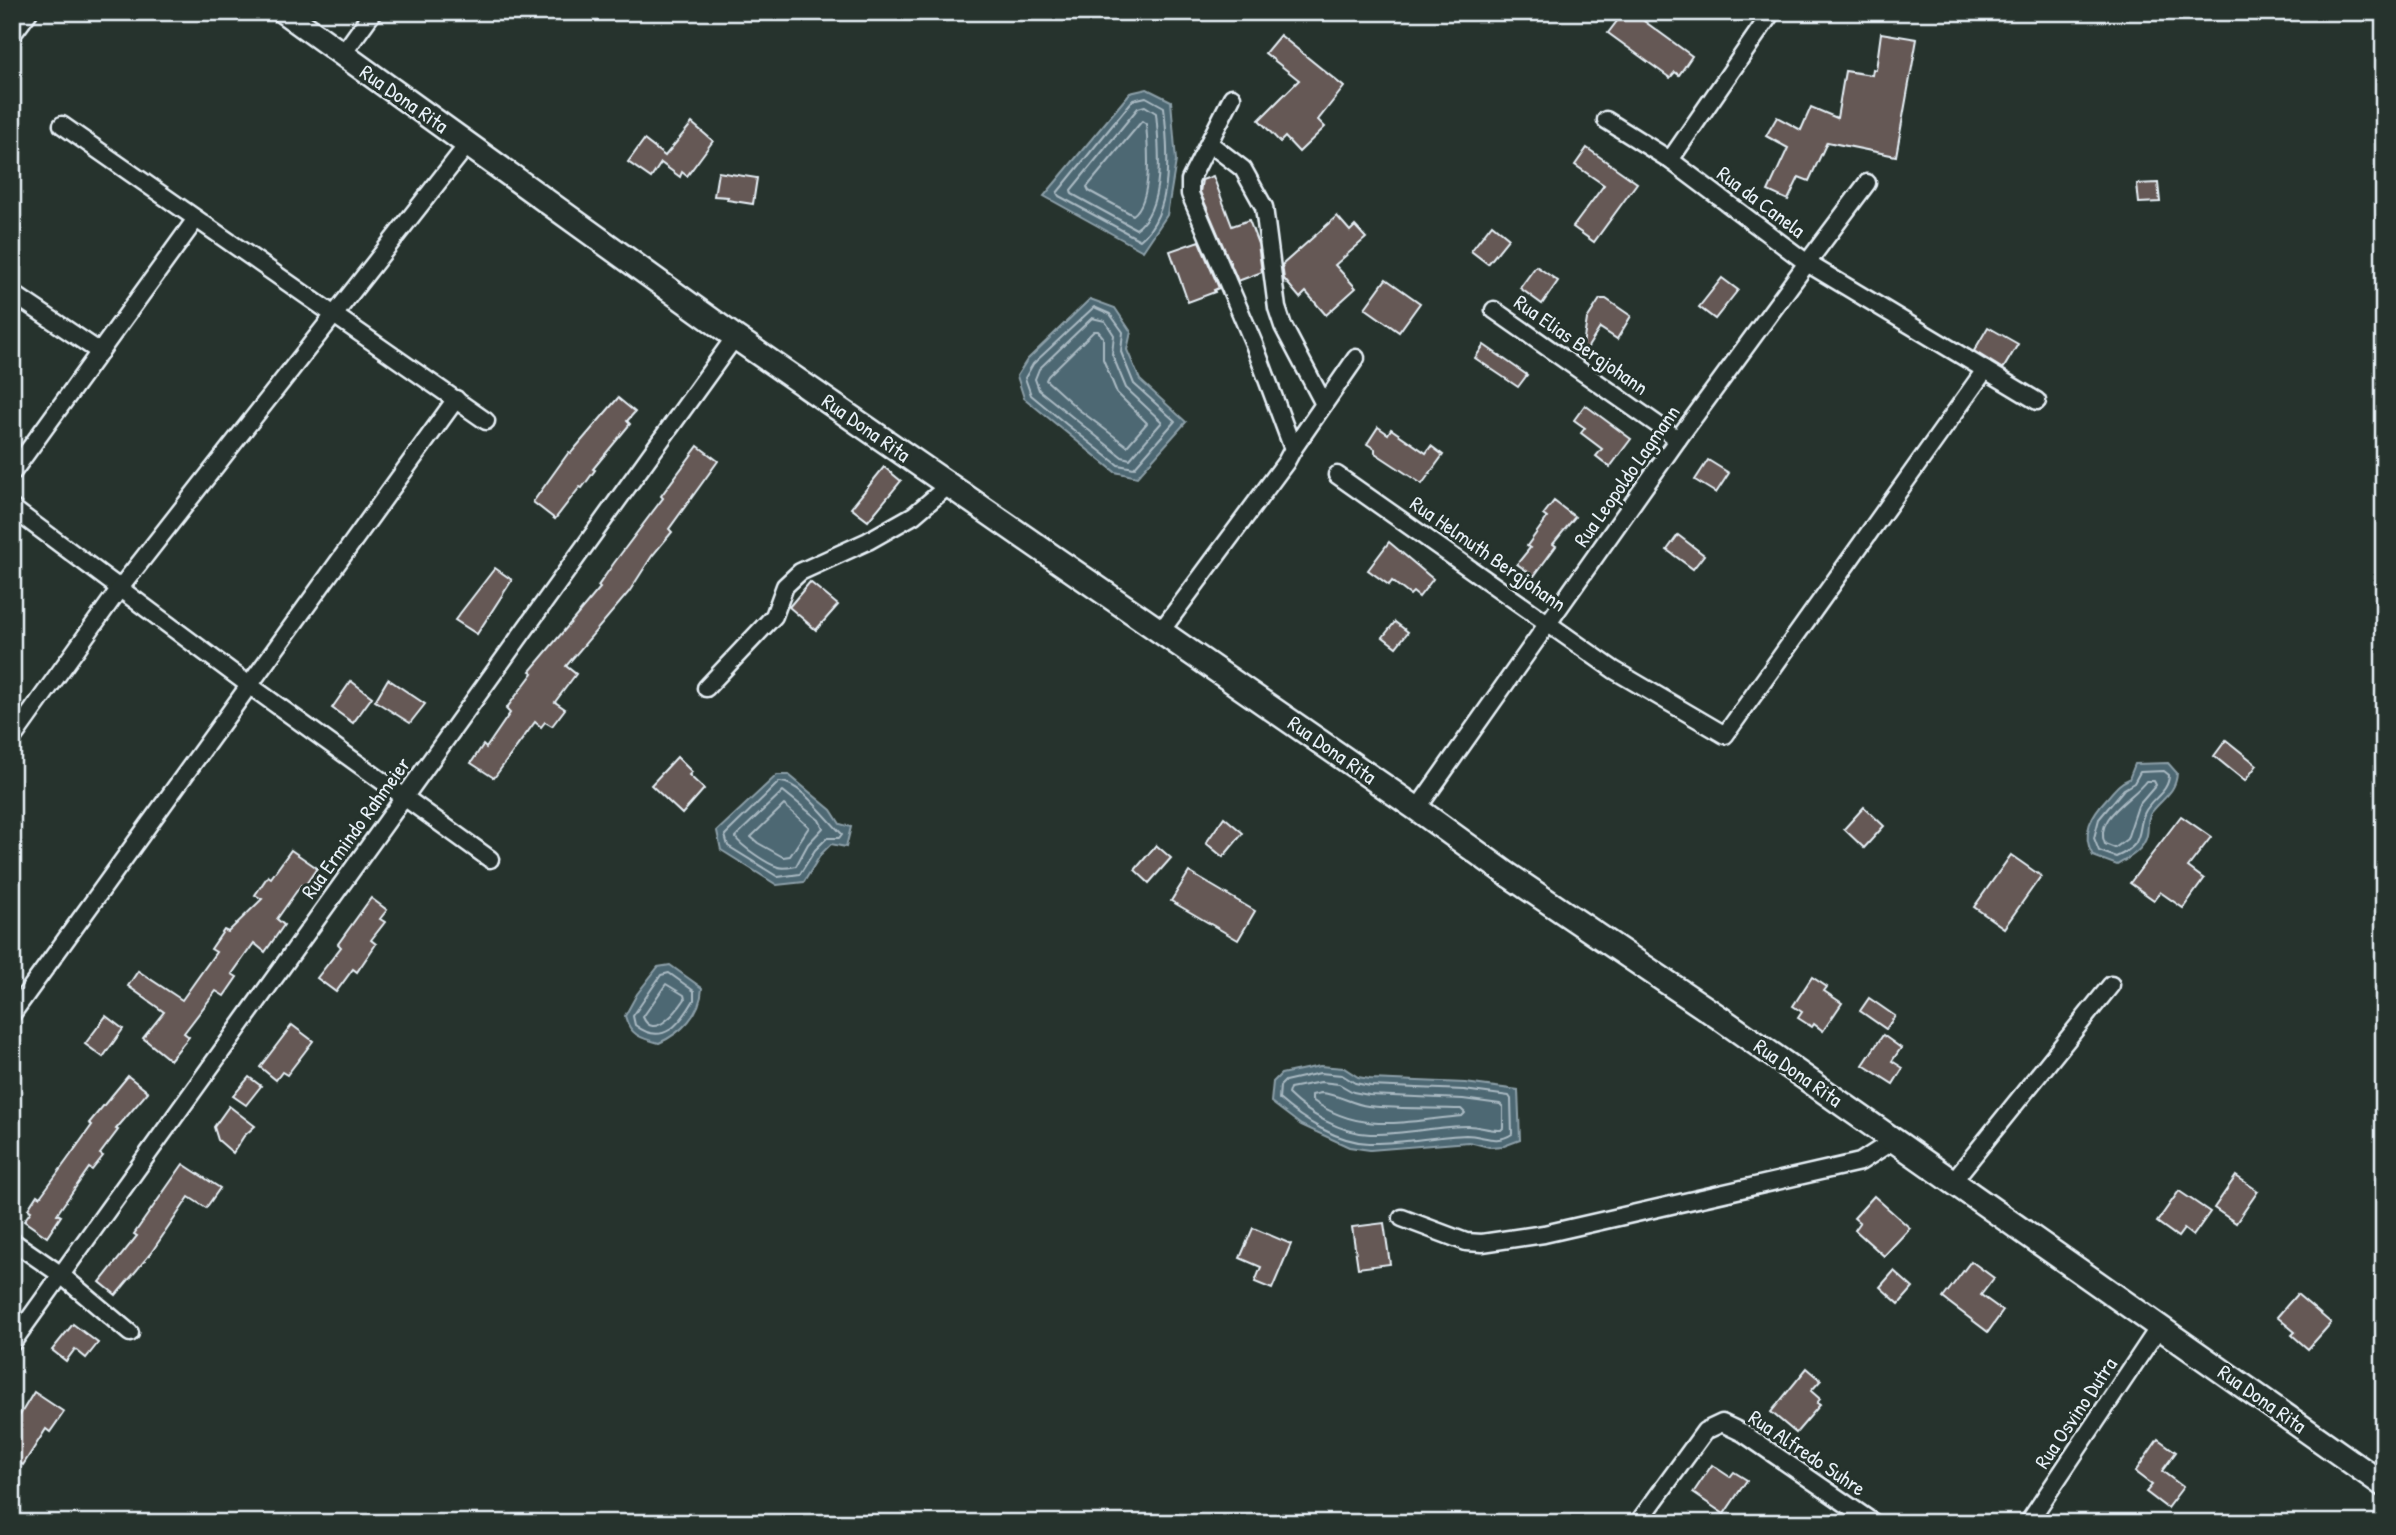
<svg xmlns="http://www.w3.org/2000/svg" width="2396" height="1535" viewBox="0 0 2396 1535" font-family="'Patrick Hand',sans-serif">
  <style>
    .water { fill: #4e6873; stroke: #8c9fa8; stroke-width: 2 }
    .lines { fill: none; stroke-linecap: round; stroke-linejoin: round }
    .shore { stroke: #aabac3; stroke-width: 2 }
    .building { fill: #655954; stroke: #e8f1f8; stroke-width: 2 }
    .street-casing { stroke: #e8f1f8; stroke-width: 21 }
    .secondary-casing { stroke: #e8f1f8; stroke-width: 28 }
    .street { stroke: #26332d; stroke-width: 16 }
    .secondary { stroke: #26332d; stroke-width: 23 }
    .labels { text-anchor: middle; stroke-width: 6; stroke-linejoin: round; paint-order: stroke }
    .street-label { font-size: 21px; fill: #e8f1f8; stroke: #26332d }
  </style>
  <rect width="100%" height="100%" fill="#26332d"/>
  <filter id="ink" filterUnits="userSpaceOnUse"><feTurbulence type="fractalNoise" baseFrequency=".0143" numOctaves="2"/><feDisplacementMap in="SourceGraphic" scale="14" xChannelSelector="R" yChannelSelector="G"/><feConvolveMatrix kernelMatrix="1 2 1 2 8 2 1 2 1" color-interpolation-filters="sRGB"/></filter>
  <g filter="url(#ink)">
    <!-- water -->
    <g class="water">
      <path d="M1147,89L1171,101L1176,161L1167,215L1143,251L1044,196L1130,93Z"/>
      <path d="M1090,299L1115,308L1131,332L1127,350L1140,380L1186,422L1137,477L1115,472L1024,398L1017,376L1027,360Z"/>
      <path d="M2168,763L2177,773C2176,793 2162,798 2151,813C2146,821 2149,827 2147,835C2144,850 2129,858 2117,865L2093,856C2080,833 2092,814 2108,797C2115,789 2119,783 2129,779L2135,764Z"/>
      <path d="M777,775H789L831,810L840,824L851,827L846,847L831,844L821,854L804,882L777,885L721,850L717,831Z"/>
      <path d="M670,965L702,988C701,1014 681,1033 659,1043C640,1038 630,1035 625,1016L637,994L658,967Z"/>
      <path d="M1320,1066L1344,1068L1358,1077L1370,1079L1465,1083L1518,1090L1520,1140L1504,1146L1489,1147L1469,1142L1370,1150L1349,1147L1301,1125L1271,1102L1273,1082L1281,1074Z"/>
    </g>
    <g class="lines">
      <!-- shore -->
      <g class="shore">
        <path d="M1146,97L1164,107C1168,148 1175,211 1140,240L1059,196L1057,193L1133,100Z"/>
        <path d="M1145,106L1156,113C1159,144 1166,208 1136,229L1072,194L1071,190L1138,108Z"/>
        <path d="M1142,121L1146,124C1148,146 1153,201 1133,215L1089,191L1087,187Z"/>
        <path d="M1094,307L1110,314L1123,332L1121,352L1134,384L1175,421L1134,468L1118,465L1066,424L1031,395L1025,378L1033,364Z"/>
        <path d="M1092,318L1105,321L1114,335L1112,354L1126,388L1162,422L1130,459L1122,457L1039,390L1035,379L1039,369Z"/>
        <path d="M1094,331H1098L1103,337V359L1117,393L1147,423L1127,446L1078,409L1046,380L1048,376Z"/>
        <path d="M2164,771L2169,775C2169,792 2152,798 2145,812C2139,823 2142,833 2135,844C2130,850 2123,854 2116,857L2099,851L2094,838L2099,819L2124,789L2134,783L2140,772Z"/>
        <path d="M2146,781H2154L2156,785L2138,806L2127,839L2115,848L2105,844C2093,818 2134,798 2146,781Z"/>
        <path d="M779,782C799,780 829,822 842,834L839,838H827L815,850L800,874L778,877L728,846L725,835Z"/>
        <path d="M783,791L819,820L823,828L808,844L796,866C791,867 784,869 778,867C767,864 741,846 735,837Z"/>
        <path d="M784,805L809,827L790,856L783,857L758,843L751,837Z"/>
        <path d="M669,973L694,991V1000C680,1024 663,1047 635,1025L633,1016L661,975Z"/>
        <path d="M666,984L684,995L685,999C677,1011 653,1041 643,1017Z"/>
        <path d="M1320,1073L1342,1075L1355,1083L1370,1086L1464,1090L1509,1096L1511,1099L1512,1134C1496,1145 1483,1135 1466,1135C1434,1136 1401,1144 1369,1143C1337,1142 1303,1120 1279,1099L1280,1086L1285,1081Z"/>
        <path d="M1321,1082L1339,1084L1353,1092L1369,1095L1463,1099L1500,1104L1503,1107V1128L1501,1130C1489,1131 1480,1126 1468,1126C1436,1126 1403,1135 1370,1134C1341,1133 1308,1114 1288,1094L1290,1088Z"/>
        <path d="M1321,1093C1338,1094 1351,1104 1368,1106C1399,1109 1430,1108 1461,1109L1465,1113L1462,1116C1406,1121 1360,1135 1312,1100V1095Z"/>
      </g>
    </g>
    <!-- building -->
    <g class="building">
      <path d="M1624,12H1650L1644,21L1692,56L1679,75L1675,72L1670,78L1608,33Z"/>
      <path d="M1881,33L1917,39L1896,156L1827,142L1809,181L1799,177L1788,200L1768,191L1788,148L1766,136L1777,117L1801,130L1811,107L1837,118L1845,71L1872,75L1873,69L1876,70Z"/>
      <path d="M1280,35L1344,87L1318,120L1325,127L1299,152L1285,137L1280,142L1259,120L1299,80L1265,53Z"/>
      <path d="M692,123L713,141L687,176L682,172L680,177L661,163L651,178L628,162L644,140L665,156Z"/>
      <path d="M1587,148L1637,183L1594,242L1573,227L1604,185L1575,165Z"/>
      <path d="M718,172L757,178L753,204L727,200L728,197L714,196Z"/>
      <path d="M1213,176L1232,226L1249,220L1258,244L1262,272L1238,281L1200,192L1202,180Z"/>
      <path d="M2158,183L2160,202L2139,203L2137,184Z"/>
      <path d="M1337,216L1350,231L1355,226L1366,238L1335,265L1356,288L1326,315L1306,292L1300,298L1284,279L1282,265Z"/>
      <path d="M1492,224L1509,238L1488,264L1471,251Z"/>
      <path d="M1199,241L1219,288L1214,290L1215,292L1188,302L1170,251Z"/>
      <path d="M1536,266L1558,281L1542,304L1520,288Z"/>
      <path d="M1722,278L1738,290L1715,319L1699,307Z"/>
      <path d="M1386,279L1420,303L1399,332L1365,308Z"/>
      <path d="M1600,299H1606L1631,316L1617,339L1600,328L1581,358L1587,319Z"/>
      <path d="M1988,327L2018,344L2003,369L1974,351Z"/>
      <path d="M1484,345L1527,375L1518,387L1475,358Z"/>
      <path d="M618,398L635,412L627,421L630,424L593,469L595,470L582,488L580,487L555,519L533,502L569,452L571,453Z"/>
      <path d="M1585,405L1631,439L1610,467L1596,456L1602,449L1581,433L1585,428L1574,420Z"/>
      <path d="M1378,427L1388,434L1391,429L1426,453L1431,446L1443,455L1422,484L1375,453V449L1367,444Z"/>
      <path d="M698,446L718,461L669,529L672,532L652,556L629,592L566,666L576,674L555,702L565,709L552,726L545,722L541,727L535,722L494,778L471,763L483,745L486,748L510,713L506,709L533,673L530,671L600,588L598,586L614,563L663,498L661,496Z"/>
      <path d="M1708,460L1729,473L1716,493L1695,480Z"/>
      <path d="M884,467L901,481L868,521L851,508Z"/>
      <path d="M1554,501L1575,517L1553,544L1556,546L1534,576L1517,564L1530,548L1527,546L1547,518L1543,515Z"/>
      <path d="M1678,535L1704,555L1693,569L1667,550Z"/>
      <path d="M1389,542L1433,579L1419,597L1413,592L1410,595L1392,581L1389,585L1368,570Z"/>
      <path d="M495,568L512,580L477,634L455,620Z"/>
      <path d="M810,582L838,605L816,630L789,607Z"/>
      <path d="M1395,622L1408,632L1396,647L1383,637Z"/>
      <path d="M388,679L425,704L410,723L375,701Z"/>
      <path d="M351,681L372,697L353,723L332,708Z"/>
      <path d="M2226,740L2257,765L2245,781L2214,756Z"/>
      <path d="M677,757L692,772L689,775L704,789L682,814L651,785Z"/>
      <path d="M1864,807L1884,826L1864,848L1844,829Z"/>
      <path d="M2181,816L2211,837L2188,867L2204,879L2183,908L2160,892L2154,900L2130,883Z"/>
      <path d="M1224,817L1243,833L1223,857L1206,843Z"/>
      <path d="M1156,845L1171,858L1149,883L1135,870Z"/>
      <path d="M291,850L317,868L304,887L301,885L277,919L284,925L265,952L254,943L232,974L237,977L224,996L216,991L184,1033L189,1037L170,1060L143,1038L164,1012L128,986L138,971L182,1000L216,952L211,949L224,930L228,932L262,899L255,895L268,876L271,878Z"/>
      <path d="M2011,855L2041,876L2004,928L1974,907Z"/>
      <path d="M1189,872L1255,911L1238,940L1171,901Z"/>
      <path d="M371,898L387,910L380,919L385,922L371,940L376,944L357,972L353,969L336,992L317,978L341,947L338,944Z"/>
      <path d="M1812,977L1827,987L1824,991L1842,1003L1823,1031L1814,1024L1812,1027L1798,1018L1802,1012L1793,1006Z"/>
      <path d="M1869,998L1895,1016L1886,1029L1860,1011Z"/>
      <path d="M106,1016L123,1029L103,1057L85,1044Z"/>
      <path d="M292,1025L313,1041L287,1075L282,1072L276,1080L260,1067Z"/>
      <path d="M1883,1035L1901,1048L1892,1061L1903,1068L1893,1084L1863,1065Z"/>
      <path d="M128,1076L148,1092L116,1129L118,1130L100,1154L103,1156L92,1170L89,1168L57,1214L61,1216L47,1237L24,1221L31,1211L28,1209L37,1195L40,1197L67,1160L92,1125L89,1123Z"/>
      <path d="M249,1077L261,1086L246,1105L233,1096Z"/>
      <path d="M229,1106L255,1126L244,1136L233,1153L218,1140L214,1127Z"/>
      <path d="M183,1164L220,1188L206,1208L189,1197L151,1253L116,1295L100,1282L137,1236L134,1234Z"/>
      <path d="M2236,1176L2258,1191L2236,1223L2214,1208Z"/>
      <path d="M2179,1191L2210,1212L2193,1236L2184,1229L2178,1237L2157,1222Z"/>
      <path d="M1874,1196L1910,1228L1884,1256L1855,1230L1860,1223L1854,1218Z"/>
      <path d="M1384,1223L1390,1264L1358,1268L1352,1227Z"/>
      <path d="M1253,1228L1291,1244L1272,1289L1255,1282L1261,1267L1240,1258Z"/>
      <path d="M1971,1261L1994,1278L1981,1295L2003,1311L1988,1332L1943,1298Z"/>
      <path d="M1894,1271L1913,1288L1899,1304L1880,1287Z"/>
      <path d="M2297,1294L2331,1323L2308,1349L2292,1335L2295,1332L2277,1317Z"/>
      <path d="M73,1324L98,1343L86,1358L75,1349L66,1361L52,1350Z"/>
      <path d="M1807,1368L1821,1380L1811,1391L1820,1399L1817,1403L1820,1405L1796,1433L1771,1412Z"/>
      <path d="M34,1392L64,1412L50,1432L46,1429L23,1465L12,1459V1428Z"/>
      <path d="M2158,1439L2176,1452L2162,1471L2183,1487L2167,1508L2146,1492L2152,1485L2135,1472Z"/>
      <path d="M1712,1465L1730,1477L1734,1472L1747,1480L1724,1514L1693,1493Z"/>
    </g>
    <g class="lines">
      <defs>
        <g id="street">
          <path d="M12,35L29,12"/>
          <path d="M342,55L373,12"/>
          <path d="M1606,120L1670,160L1807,263L1867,183"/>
          <path d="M62,125L486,421"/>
          <path d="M1209,143L1243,169L1264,207L1277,308L1283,326L1324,404"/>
          <path d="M1670,160L1772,12"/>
          <path d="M12,293L100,352"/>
          <path d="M1494,310L1678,439"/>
          <path d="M1293,449L1356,358"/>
          <path d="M12,473L196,219"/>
          <path d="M1337,475L1614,670L1725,735L1985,370"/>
          <path d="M12,508L249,685L490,859"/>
          <path d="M1161,631L1286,462L1293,449L1254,344L1190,194V180L1232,97"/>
          <path d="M706,688L774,616L785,586L800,572L868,541L914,515L949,485"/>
          <path d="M12,739L120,588L468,144"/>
          <path d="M1417,809L1678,439L1807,263L2037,401"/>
          <path d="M12,1014L456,399"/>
          <path d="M1953,1181L2111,985"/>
          <path d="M1402,1218L1466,1242L1482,1243L1544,1234L1860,1162L1894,1140"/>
          <path d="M12,1241L60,1274L130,1333"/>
          <path d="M12,1343L735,337"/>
          <path d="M1638,1523L1705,1431L1722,1423L1743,1433L1874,1523"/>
          <path d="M2028,1523L2159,1327"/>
        </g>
        <path id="secondary" d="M284,12L735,337L1417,809L1507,874L1720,1018L2384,1485"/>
      </defs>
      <!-- street casing -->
      <use href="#street" class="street-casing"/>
      <!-- secondary casing -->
      <use href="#secondary" class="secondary-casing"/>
      <!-- street -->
      <use href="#street" class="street"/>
      <!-- secondary -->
      <use href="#secondary" class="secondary"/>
    </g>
  </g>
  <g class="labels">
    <!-- street labels -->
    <g class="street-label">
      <text transform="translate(404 99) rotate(35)" y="7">Rua Dona Rita</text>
      <text transform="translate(1761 202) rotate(37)" y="7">Rua da Canela</text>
      <text transform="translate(1581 345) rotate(35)" y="7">Rua Elias Bergjohann</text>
      <text transform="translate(866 428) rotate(35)" y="7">Rua Dona Rita</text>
      <text transform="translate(1627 476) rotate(-55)" y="7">Rua Leopoldo Lagmann</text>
      <text transform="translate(1488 554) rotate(35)" y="7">Rua Helmuth Bergjohann</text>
      <text transform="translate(1332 750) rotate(35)" y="7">Rua Dona Rita</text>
      <text transform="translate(356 828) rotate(-54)" y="7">Rua Ermindo Rahmeier</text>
      <text transform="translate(1798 1073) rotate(35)" y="7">Rua Dona Rita</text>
      <text transform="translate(2262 1399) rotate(35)" y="7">Rua Dona Rita</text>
      <text transform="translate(2076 1413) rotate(-56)" y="7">Rua Osvino Dutra</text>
      <text transform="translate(1807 1453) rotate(34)" y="7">Rua Alfredo Suhre</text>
    </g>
  </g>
  <!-- margin -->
  <rect width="2396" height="1535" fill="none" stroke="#26332d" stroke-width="42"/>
  <rect x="21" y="21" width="2354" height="1493" fill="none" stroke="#e8f1f8" stroke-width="2.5" filter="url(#ink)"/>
</svg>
